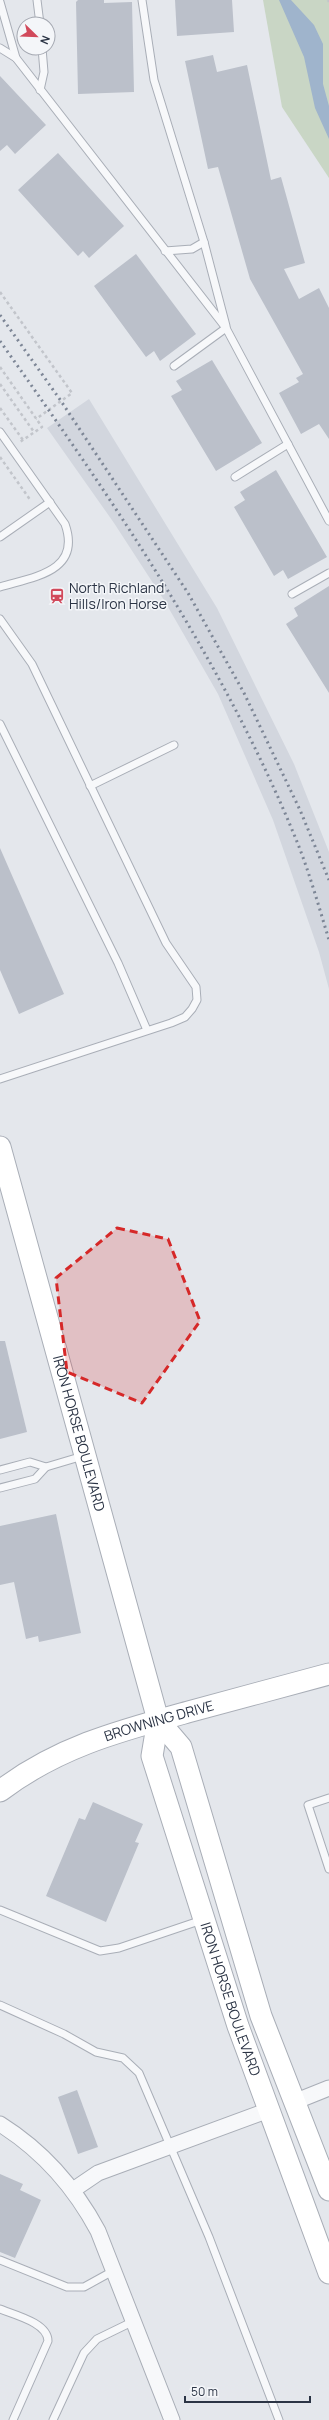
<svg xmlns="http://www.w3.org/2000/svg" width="329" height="2420" viewBox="0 0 329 2420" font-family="Manrope,sans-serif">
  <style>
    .built { fill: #d2d6de }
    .green { fill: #c9d6c5 }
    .water { fill: #9fb4cc }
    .building { fill: #bbc0ca }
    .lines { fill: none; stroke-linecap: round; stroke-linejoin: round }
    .lane-casing { stroke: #a9aeb7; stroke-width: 9 }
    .street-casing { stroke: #a9aeb7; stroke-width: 17 }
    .secondary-casing { stroke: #a9aeb7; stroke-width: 23 }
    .path { stroke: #c2c5cb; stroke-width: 2.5; stroke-dasharray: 3 3; stroke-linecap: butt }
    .lane { stroke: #f7f8fa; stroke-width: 7 }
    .street { stroke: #f7f8fa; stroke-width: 15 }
    .secondary { stroke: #fff; stroke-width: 21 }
    .rail { stroke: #7d8696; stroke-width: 3; stroke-dasharray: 2 4; stroke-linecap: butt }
    .marked { fill: #d62828; fill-opacity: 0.2; stroke: #d62828; stroke-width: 3; stroke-dasharray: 8 5; stroke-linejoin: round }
    .labels { text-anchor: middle; stroke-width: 3; stroke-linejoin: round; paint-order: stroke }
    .poi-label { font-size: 14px; fill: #2b3445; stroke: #f4f6f9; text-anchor: start }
    .street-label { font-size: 14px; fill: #2b3445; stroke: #f4f6f9 }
  </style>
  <rect width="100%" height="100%" fill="#e4e7ec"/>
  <!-- built -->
  <path class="built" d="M89,399L217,608L294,764L329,852V989L319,952L273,820L218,694L164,600L114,523L47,428Z"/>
  <!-- green -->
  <path class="green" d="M263,0H329V178L282,107Z"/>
  <!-- water -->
  <path class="water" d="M279,0H291L314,25L323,44V84L329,106V139L315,108L304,57Z"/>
  <!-- building -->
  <g class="building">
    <path d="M78,0H104V3L132,2L134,92L78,94L76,2Z"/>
    <path d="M175,0H232L234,32L177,36Z"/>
    <path d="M213,55L217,72L247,65L271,180L281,177L305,263L284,269L299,299L319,288L329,308V439L319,424L301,434L279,393L299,382L296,378L303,374L250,279L218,167L208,169L185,61Z"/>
    <path d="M0,76L46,125L15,154L7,145L0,151Z"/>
    <path d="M58,153L124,226L89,258L83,251L78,256L18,190Z"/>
    <path d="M136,254L196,334L160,361L154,351L146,357L94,286Z"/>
    <path d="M212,360L262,443L216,471L171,396L182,390L176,381Z"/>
    <path d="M276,470L327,557L288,579L283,570L274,576L234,507L245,500L240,492Z"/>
    <path d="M329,586V693L286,624L298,616L294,608Z"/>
    <path d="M0,848L64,994L19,1014L0,970Z"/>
    <path d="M0,1341H5L27,1432L0,1439Z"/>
    <path d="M56,1514L81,1633L39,1642L38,1636L26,1639L14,1582L0,1585V1526Z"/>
    <path d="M93,1802L143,1824L135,1842L139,1843L106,1922L46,1896L79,1818L85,1820Z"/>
    <path d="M77,2090L98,2147L78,2154L58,2097Z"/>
    <path d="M0,2174L23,2184L20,2190L41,2200L15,2258L0,2252Z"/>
  </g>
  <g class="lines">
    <defs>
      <g id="lane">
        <path d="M37,0L40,24"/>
        <path d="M142,0L154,80L204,242L226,326"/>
        <path d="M0,2L16,58"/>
        <path d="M0,48L16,58L226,328L329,521"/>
        <path d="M40,90L44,72L42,48"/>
        <path d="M165,251L192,249L204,242"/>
        <path d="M174,366L226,328"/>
        <path d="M0,432L65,524C82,572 33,577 0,587"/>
        <path d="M235,477L288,444"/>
        <path d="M0,537L50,502"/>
        <path d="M292,594L329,573"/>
        <path d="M0,619L32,664L166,943L196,987L197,1000L192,1009L185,1017L171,1023L0,1079"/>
        <path d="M0,724L118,963L147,1030"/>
        <path d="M90,786L174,745"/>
        <path d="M0,1470L30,1462L46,1467"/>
        <path d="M0,1488L35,1479L46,1467L83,1456"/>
        <path d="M329,1798L308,1805L329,1869"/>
        <path d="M0,1910L100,1951L119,1948L202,1920"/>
        <path d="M0,2005L64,2034L96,2052L123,2058L139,2073L209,2237L279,2420"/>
        <path d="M0,2260L67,2287H84L113,2271"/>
        <path d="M0,2309C15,2315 48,2323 48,2341L13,2420"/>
        <path d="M53,2420L84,2353L97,2339L134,2321"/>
      </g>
      <g id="street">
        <path d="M294,2102L329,2088"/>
        <path d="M0,2124C43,2151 74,2186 98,2231L172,2420"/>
        <path d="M73,2190L98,2173L269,2110"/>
      </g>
      <g id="secondary">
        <path id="s1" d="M0,1147L158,1720L181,1747L261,2016L329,2190"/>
        <path id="s2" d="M158,1720L152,1756L238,2026L329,2273"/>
        <path id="s3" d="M0,1791C58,1747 119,1731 188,1712C235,1699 282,1687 329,1674"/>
      </g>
    </defs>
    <!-- lane casing -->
    <use href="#lane" class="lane-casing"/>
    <!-- street casing -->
    <use href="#street" class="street-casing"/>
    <!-- secondary casing -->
    <use href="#secondary" class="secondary-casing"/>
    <!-- path -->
    <g class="path">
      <path d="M328,0L329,2"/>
      <path d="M0,292L72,393L36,419"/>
      <path d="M0,367L42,427L20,442"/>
      <path d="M0,384L34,432"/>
      <path d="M0,408L23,440"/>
      <path d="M0,457L31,501"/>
    </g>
    <!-- lane -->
    <use href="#lane" class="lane"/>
    <!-- street -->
    <use href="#street" class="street"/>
    <!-- secondary -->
    <use href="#secondary" class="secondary"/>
    <!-- rail -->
    <g class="rail">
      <path d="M0,315L61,401L188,593L244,693L300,810L329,880"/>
      <path d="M0,341C110,496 220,656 293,832C308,867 318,904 329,940"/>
    </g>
  </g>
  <!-- marked area -->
  <path class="marked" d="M117,1228L168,1239L200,1321L142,1403L67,1372L56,1278Z"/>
  <!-- icons -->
  <defs>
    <symbol id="station-bare" viewBox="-9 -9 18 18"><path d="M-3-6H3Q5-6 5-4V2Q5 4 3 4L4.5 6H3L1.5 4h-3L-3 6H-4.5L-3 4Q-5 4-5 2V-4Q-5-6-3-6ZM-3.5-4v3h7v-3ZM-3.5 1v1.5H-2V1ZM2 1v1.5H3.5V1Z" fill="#d1495b" stroke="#f4f6f9" stroke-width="2.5" paint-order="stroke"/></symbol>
  </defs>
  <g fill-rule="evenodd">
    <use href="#station-bare" x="46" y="585" width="22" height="22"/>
  </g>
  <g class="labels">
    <!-- poi labels -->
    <g class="poi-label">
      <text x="69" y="593">North Richland<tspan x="69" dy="16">Hills/Iron Horse</tspan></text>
    </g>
    <!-- street labels -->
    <g class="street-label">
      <text dy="5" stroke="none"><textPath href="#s1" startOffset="297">IRON HORSE BOULEVARD</textPath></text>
      <text dy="5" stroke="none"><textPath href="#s3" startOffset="175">BROWNING DRIVE</textPath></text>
      <text dy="5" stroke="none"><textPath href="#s2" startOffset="292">IRON HORSE BOULEVARD</textPath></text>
    </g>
  </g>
  <!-- north arrow -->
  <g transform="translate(36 36) rotate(113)"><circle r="19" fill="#f4f6f9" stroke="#a4a8b1"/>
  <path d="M0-3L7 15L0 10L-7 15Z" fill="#d1495b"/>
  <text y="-6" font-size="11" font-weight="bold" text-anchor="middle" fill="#2b3445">N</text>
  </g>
  <!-- scale -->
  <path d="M185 2396v6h125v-6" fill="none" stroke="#2b3445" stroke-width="2"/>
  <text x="191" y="2396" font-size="12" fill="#2b3445" stroke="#f4f6f9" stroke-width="3" paint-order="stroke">50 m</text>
</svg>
